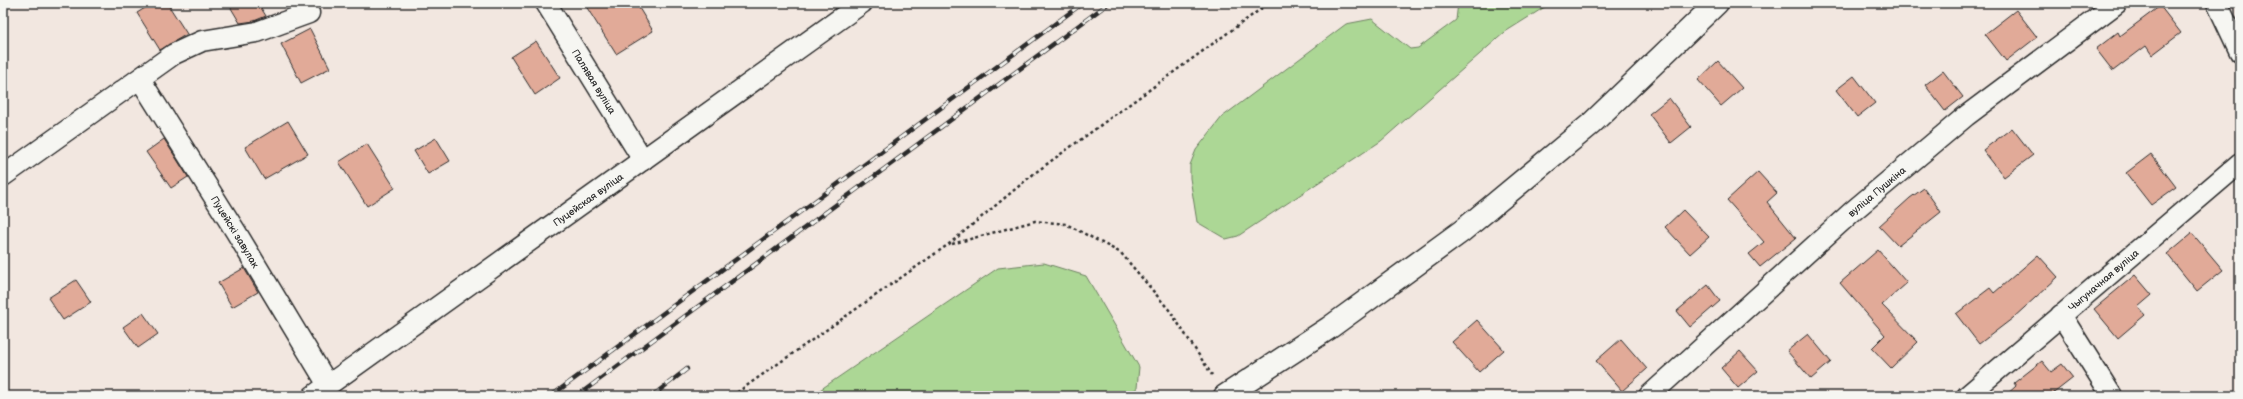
<svg xmlns="http://www.w3.org/2000/svg" width="2243" height="399" viewBox="0 0 2243 399" font-family="'Balsamiq Sans',sans-serif">
  <style>
    .green { fill: #acd795; stroke: #6c8160 }
    .building { fill: #e1aa98; stroke: #2b2b2b }
    .lines { fill: none; stroke-linecap: round; stroke-linejoin: round }
    .street-casing { stroke: #2b2b2b; stroke-width: 23 }
    .secondary-casing { stroke: #2b2b2b; stroke-width: 25 }
    .path { stroke: #2b2b2b; stroke-width: 2.5; stroke-dasharray: 3 3; stroke-linecap: butt }
    .street { stroke: #f6f6f2; stroke-width: 20 }
    .secondary { stroke: #f6f6f2; stroke-width: 22 }
    .rail-casing { stroke: #2b2b2b; stroke-width: 4.5 }
    .rail { stroke: #f6f6f2; stroke-width: 3; stroke-dasharray: 9; stroke-linecap: butt }
    .labels { text-anchor: middle; stroke-width: 4; stroke-linejoin: round; paint-order: stroke }
    .street-label { font-size: 10px; fill: #2b2b2b; stroke: #f6f6f2 }
  </style>
  <rect width="100%" height="100%" fill="#f2e7e0"/>
  <filter id="ink" filterUnits="userSpaceOnUse"><feTurbulence type="fractalNoise" baseFrequency=".025" numOctaves="2"/><feDisplacementMap in="SourceGraphic" scale="8" xChannelSelector="R" yChannelSelector="G"/><feConvolveMatrix kernelMatrix="1 2 1 2 8 2 1 2 1" color-interpolation-filters="sRGB"/></filter>
  <g filter="url(#ink)">
    <!-- green -->
    <g class="green">
      <path d="M1458,3H1551L1505,32L1381,141L1238,236L1226,239L1197,222L1190,178V165L1196,150L1222,117L1346,24L1372,19L1410,49L1418,48L1456,20Z"/>
      <path d="M1044,263L1086,276L1139,367L1137,388L1125,396H811L998,268Z"/>
    </g>
    <!-- building -->
    <g class="building">
      <path d="M153,3H167L187,34L160,50L137,13Z"/>
      <path d="M228,3H258L266,16L254,21L240,23Z"/>
      <path d="M584,3H636L653,31L616,54Z"/>
      <path d="M2160,6L2181,33L2152,55L2146,46L2113,71L2096,49L2118,32L2120,36Z"/>
      <path d="M2016,10L2037,37L2006,61L1985,34Z"/>
      <path d="M310,29L330,68L301,83L281,44Z"/>
      <path d="M536,41L560,78L535,95L511,57Z"/>
      <path d="M1718,61L1742,88L1721,106L1698,80Z"/>
      <path d="M1943,71L1963,97L1945,111L1925,85Z"/>
      <path d="M1854,76L1875,103L1857,117L1836,90Z"/>
      <path d="M1669,98L1691,127L1671,143L1649,114Z"/>
      <path d="M288,121L308,154L264,179L245,147Z"/>
      <path d="M2012,128L2033,155L2004,177L1983,150Z"/>
      <path d="M436,138L450,161L428,174L414,151Z"/>
      <path d="M164,139L188,177L171,188L146,152Z"/>
      <path d="M367,144L395,188L367,206L339,162Z"/>
      <path d="M2151,154L2176,187L2151,205L2126,173Z"/>
      <path d="M1758,172L1777,193L1767,202L1796,238L1760,267L1749,254L1764,242L1727,200Z"/>
      <path d="M1924,188L1941,212L1898,246L1879,226L1910,198Z"/>
      <path d="M1683,210L1709,237L1690,254L1665,227Z"/>
      <path d="M2192,233L2223,270L2197,291L2167,254Z"/>
      <path d="M1878,250L1907,283L1882,305L1918,342L1891,368L1872,348L1885,335L1840,283Z"/>
      <path d="M2038,255L2058,277L2013,318L1979,344L1956,314L1990,288L1994,293Z"/>
      <path d="M244,268L258,292L232,307L218,283Z"/>
      <path d="M2135,275L2152,295L2138,307L2145,315L2118,338L2094,309Z"/>
      <path d="M76,280L91,302L63,320L48,298Z"/>
      <path d="M1708,285L1720,301L1690,327L1677,311Z"/>
      <path d="M143,313L158,334L138,348L123,327Z"/>
      <path d="M1477,320L1504,350L1479,372L1452,342Z"/>
      <path d="M1808,334L1831,362L1811,379L1787,351Z"/>
      <path d="M1621,339L1647,369L1622,391L1596,361Z"/>
      <path d="M1740,351L1758,371L1738,388L1721,368Z"/>
      <path d="M2042,361L2051,372L2062,364L2073,378L2050,396H2005L2016,386L2014,383Z"/>
    </g>
    <g class="lines">
      <defs>
        <g id="street">
          <path id="s1" d="M546,3L643,160"/>
          <path d="M2217,3L2240,52"/>
          <path id="s2" d="M140,79L236,232L328,385"/>
          <path d="M3,176L174,54L202,41L257,32L309,13"/>
          <path d="M2061,315L2112,396"/>
          <path id="s3" d="M313,396L862,3"/>
          <path id="s4" d="M1649,396L1853,211L1966,116L2117,3"/>
          <path id="s5" d="M1967,396L2240,163"/>
        </g>
        <path id="secondary" d="M1225,396L1329,328L1462,231L1591,124L1717,3"/>
      </defs>
      <!-- street casing -->
      <use href="#street" class="street-casing"/>
      <!-- secondary casing -->
      <use href="#secondary" class="secondary-casing"/>
      <!-- path -->
      <g class="path">
        <path d="M952,244L1035,221L1066,224L1121,253L1170,311L1212,375"/>
        <path d="M732,396L949,244L1036,172L1269,3"/>
      </g>
      <!-- street -->
      <use href="#street" class="street"/>
      <!-- secondary -->
      <use href="#secondary" class="secondary"/>
      <defs>
        <g id="rail">
          <path d="M551,396L1083,3"/>
          <path d="M577,396L1109,3"/>
          <path d="M652,396L687,369"/>
        </g>
      </defs>
      <!-- rail casing -->
      <use href="#rail" class="rail-casing"/>
      <!-- rail -->
      <use href="#rail" class="rail"/>
    </g>
  </g>
  <g class="labels">
    <!-- street labels -->
    <g class="street-label">
      <text dy="4" stroke="none"><textPath href="#s1" startOffset="92">Палявая вуліца</textPath></text>
      <text dy="4" stroke="none"><textPath href="#s4" startOffset="306">вуліца Пушкіна</textPath></text>
      <text dy="4" stroke="none"><textPath href="#s3" startOffset="338">Пуцейская вуліца</textPath></text>
      <text dy="4" stroke="none"><textPath href="#s2" startOffset="180">Пуцейскі завулак</textPath></text>
      <text dy="4" stroke="none"><textPath href="#s5" startOffset="179">Чыгуначная вуліца</textPath></text>
    </g>
  </g>
  <!-- margin -->
  <rect width="2243" height="399" fill="none" stroke="#f6f6f2" stroke-width="16"/>
  <rect x="8" y="8" width="2227" height="383" fill="none" stroke="#2b2b2b" stroke-width="1.5" filter="url(#ink)"/>
</svg>
